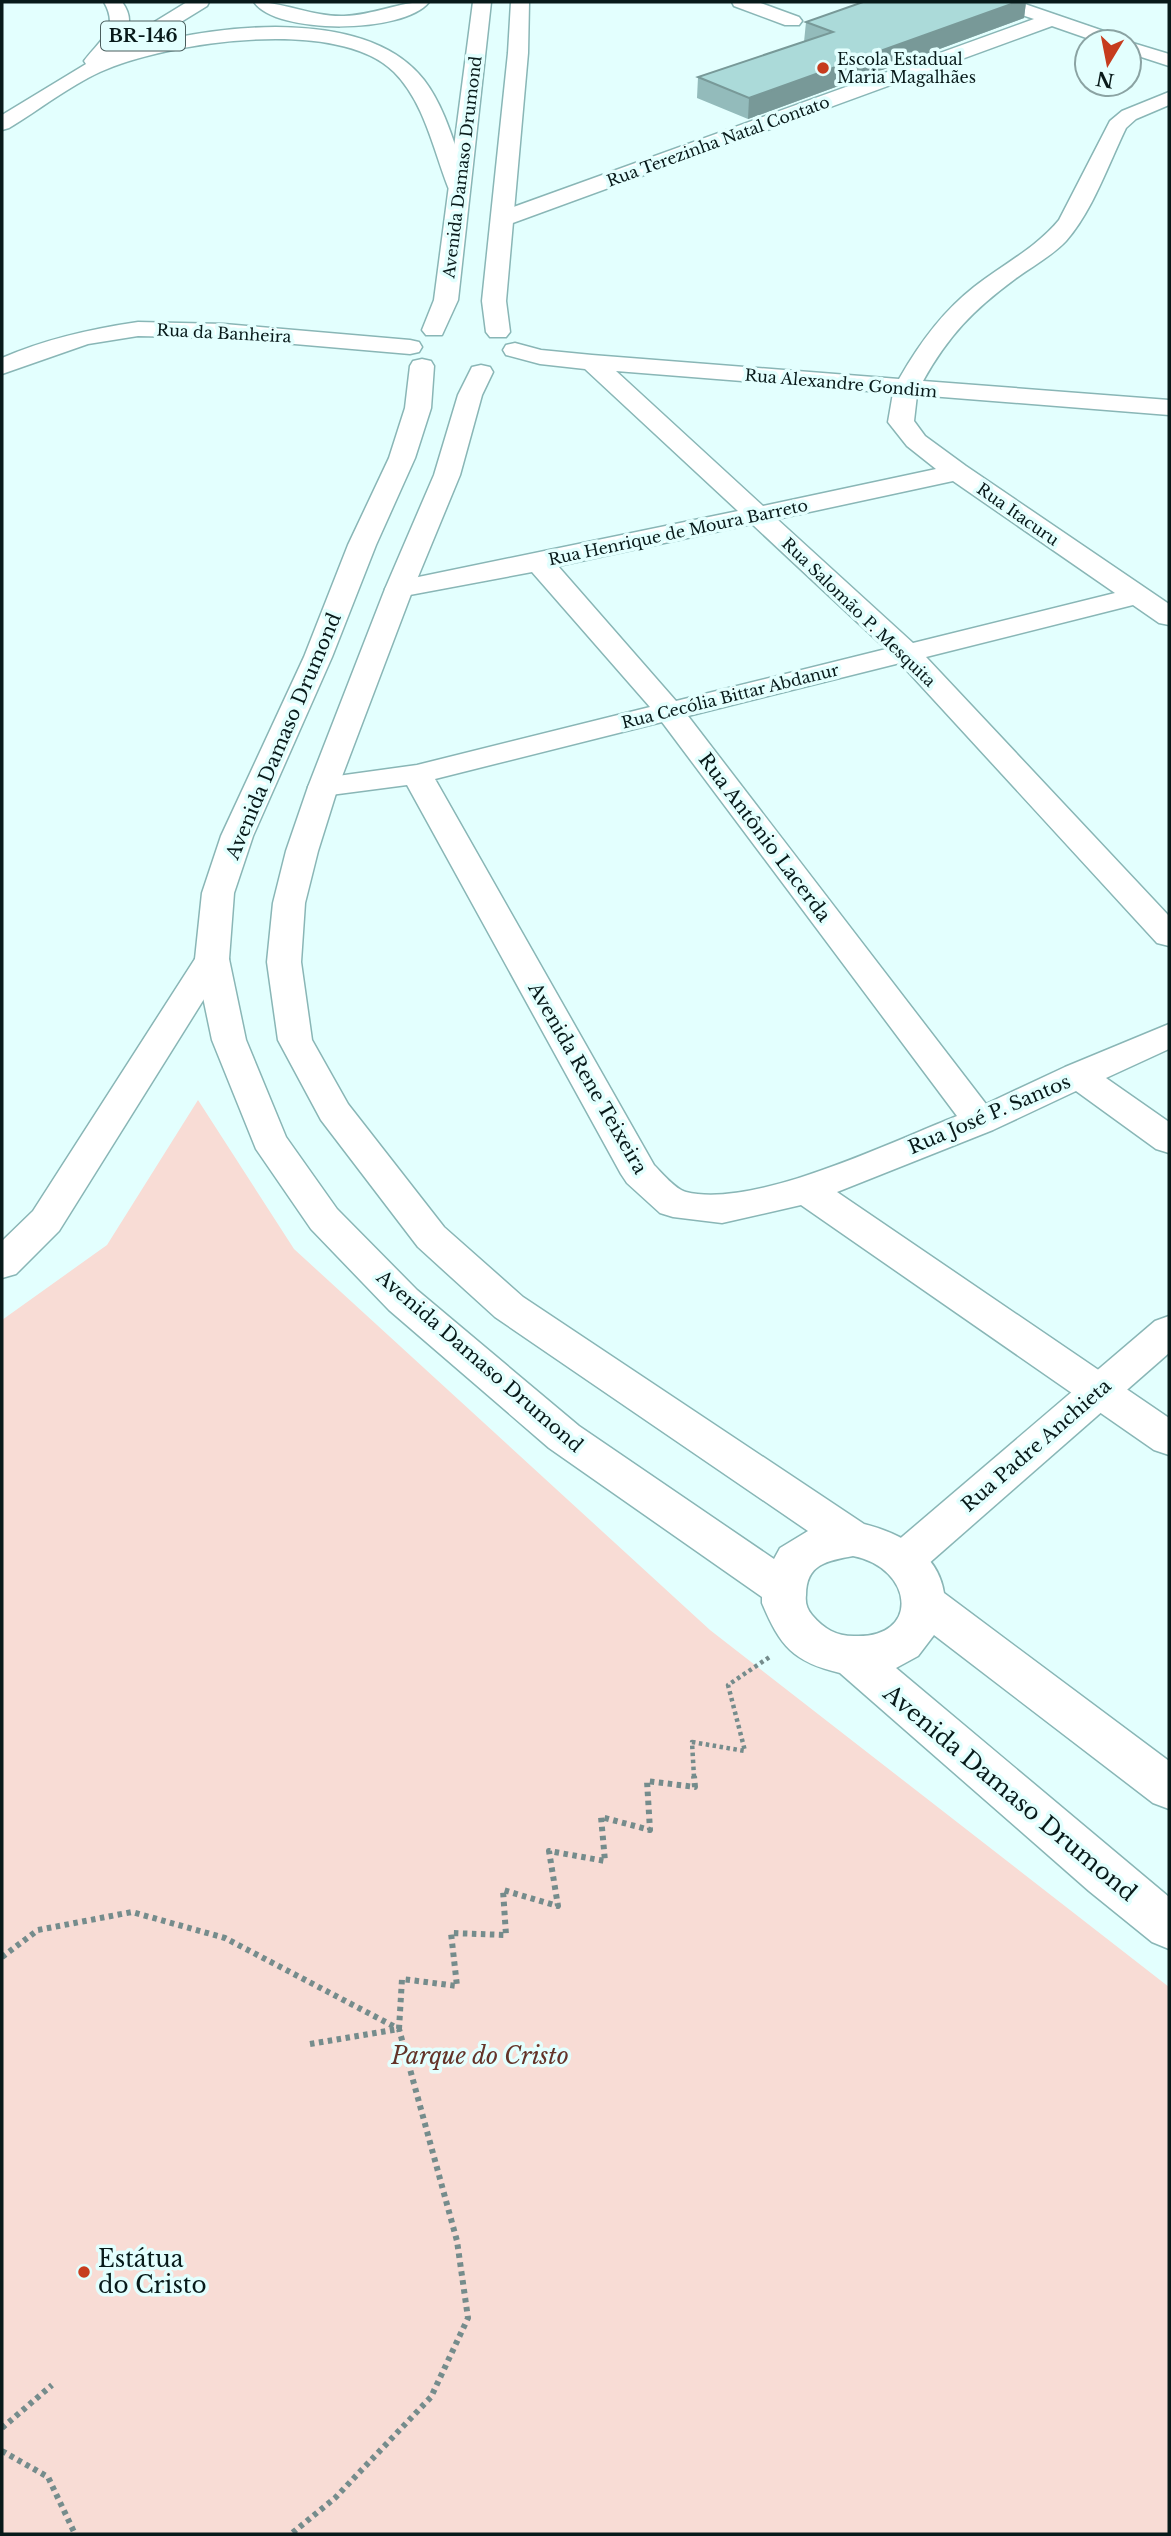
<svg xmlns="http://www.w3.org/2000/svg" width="1171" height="2536" viewBox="0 0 1171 2536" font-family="'Libre Baskerville',serif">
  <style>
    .green { fill: #f8dcd5 }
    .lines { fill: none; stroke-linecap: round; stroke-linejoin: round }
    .street-casing { stroke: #89b6b6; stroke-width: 3 }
    .secondary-casing { stroke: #89b6b6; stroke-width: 3 }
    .primary-casing { stroke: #89b6b6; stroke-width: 3 }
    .highway-casing { stroke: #89b6b6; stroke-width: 3 }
    .path-far1 { stroke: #758c8c; stroke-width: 4.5; stroke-dasharray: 3.5 3.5; stroke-linecap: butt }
    .path { stroke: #758c8c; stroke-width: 6; stroke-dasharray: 4.5 4.5; stroke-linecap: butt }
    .street { fill: #fff; fill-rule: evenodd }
    .secondary { fill: #fff; fill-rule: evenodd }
    .primary { fill: #fff; fill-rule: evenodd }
    .highway { fill: #fff; fill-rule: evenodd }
    .wall { fill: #93bbbb }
    .shaded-wall { fill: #789998 }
    .building { fill: #abdad9; stroke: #789998; stroke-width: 2 }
    .poi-dot { fill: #c63c1e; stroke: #e3fffe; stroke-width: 2.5 }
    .labels { text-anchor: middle; stroke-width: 7; stroke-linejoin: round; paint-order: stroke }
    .far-poi-label { font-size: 16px; fill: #081a1a; stroke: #e3fffe; text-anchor: start }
    .far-street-label { font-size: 16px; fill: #081a1a; stroke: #e3fffe }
    .shield { fill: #e3fffe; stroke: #4a5f5e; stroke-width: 2 }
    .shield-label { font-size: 18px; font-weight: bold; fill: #081a1a }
    .street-label { font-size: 19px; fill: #081a1a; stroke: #e3fffe }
    .near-street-label { font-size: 23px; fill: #081a1a; stroke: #e3fffe }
    .near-park-label { font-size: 23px; font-style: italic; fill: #643328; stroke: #e3fffe }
    .near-poi-label { font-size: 23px; fill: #081a1a; stroke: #e3fffe; text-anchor: start }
  </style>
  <rect width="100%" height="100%" fill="#e3fffe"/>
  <!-- green -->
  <path class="green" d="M198,1100L294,1249L710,1630L1169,1987V2534H2V1320L107,1245Z"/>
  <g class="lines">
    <defs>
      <g id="street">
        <path d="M732,2H758L799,17L802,21L799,25H785L734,6Z"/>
        <path d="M993,2H1019L1124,38L1126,41L1169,54V66L1129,53V42H1098L1052,26L510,224H494L491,219L494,214L1034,19L995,6Z"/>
        <path d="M1169,92V105L1136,119L1126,128C1108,165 1093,210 1066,241C1052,256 1031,267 1015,279C973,310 948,336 923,381L1169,400V415L917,395L914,421L925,436L966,466L1169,604V625L1159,623L1133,605L926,657L1169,916V946L1157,943L900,663L688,716L986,1104L1065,1067L1169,1024V1049L1106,1078L1169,1122V1153L1156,1149L1076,1091L993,1130L837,1192L1169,1418V1455L1154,1450L801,1205L722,1223L673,1217L660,1213L627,1183L621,1174L407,785L323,796L312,794L308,787L312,780L323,778L417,765L650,707L532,572L399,597L389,595L385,589L389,583L399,581L738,511L585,369L540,364L506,355L503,350L506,345L515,343L541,350L592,355L899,379C919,344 942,312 974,287C1002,265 1036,248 1059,220L1110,121L1122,111ZM616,371L893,393L888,422L907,446L936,469L763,506ZM953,481L1115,593L913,643L777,519ZM752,524L886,649L676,701L558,566ZM662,722L957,1116C891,1142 754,1209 686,1192C675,1189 662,1173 654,1165L435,779Z"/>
        <path d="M212,948L224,951L229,959L59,1231L16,1274L2,1278V1241L33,1211L200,951Z"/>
      </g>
      <g id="secondary">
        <path d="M138,322L224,324L410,340L419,342L422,347L419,352L410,354L224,338L138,336L88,344L2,374V358C46,339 90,329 138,322Z"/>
        <path d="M1169,1316V1353L919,1572L904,1578L889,1572L882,1560L889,1548L1155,1321Z"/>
      </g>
      <g id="primary">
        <path d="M473,2H491L458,300L442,335H426L422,330L434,300Z"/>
        <path d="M511,2H529L528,53L506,301L510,332L506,337H490L486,332L482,301L508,53Z"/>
        <path d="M422,359L431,361L434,366L431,408L415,458L376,545L332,657L253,836L234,893L229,959L246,1040L286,1137L337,1209L417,1290L579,1426L774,1559L780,1548L808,1531L495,1317L418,1247L321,1120L278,1040L267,962L273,903L286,851L308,787L385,589L434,475L458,395L472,367L481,365L490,367L493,372L482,395L460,475L413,589L338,787L318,851L305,903L301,962L312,1040L348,1104L444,1227L523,1297L864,1524C899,1533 938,1552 944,1593L1169,1761V1809L1153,1803L934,1635L918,1656L896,1668L1169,1897V1949L1152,1942L1089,1891L840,1673C793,1662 780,1646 762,1603V1597L549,1448L389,1310L311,1229L256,1149L212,1040L195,959L202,893L221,836L304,657L348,545L389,458L405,408L410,366L413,361ZM853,1556C914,1568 921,1639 854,1636C836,1636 824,1629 812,1615C807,1609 805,1603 806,1595C806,1564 827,1561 853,1556Z"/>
      </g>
      <g id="highway">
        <path d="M104,2H122C133,17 130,28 120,43L187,2H209L207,6L142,46C219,24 368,7 424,80C447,110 456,152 470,187L467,192H451L448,187C433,148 424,102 394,72C339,16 165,42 100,72C69,86 39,110 9,128L2,130V115L86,64L84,61C100,39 120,30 104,2Z"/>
        <path d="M254,2C285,2 312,17 344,16C375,15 400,1 429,2C404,34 276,35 254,2Z"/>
      </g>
    </defs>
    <!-- street casing -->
    <use href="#street" class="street-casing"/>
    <!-- secondary casing -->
    <use href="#secondary" class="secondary-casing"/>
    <!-- primary casing -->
    <use href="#primary" class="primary-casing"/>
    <!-- highway casing -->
    <use href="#highway" class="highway-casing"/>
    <!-- path-far1 -->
    <path class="path-far1" d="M694,1777L692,1742L745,1751L728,1685L771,1656"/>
    <!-- path -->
    <g class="path">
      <path d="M2,1957L38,1930L132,1912L225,1938L399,2029L457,2241L468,2318L431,2397L335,2498L291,2534"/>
      <path d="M310,2044L399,2029L402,1979L457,1986L451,1933L506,1935L503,1890L558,1906L549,1851L605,1861L601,1817L650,1830L647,1781L695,1787L694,1776"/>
      <path d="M2,2428L52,2385"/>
      <path d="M2,2451L48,2477L75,2534"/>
    </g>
    <!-- street -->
    <use href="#street" class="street"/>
    <!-- secondary -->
    <use href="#secondary" class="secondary"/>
    <!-- primary -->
    <use href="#primary" class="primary"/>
    <!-- highway -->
    <use href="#highway" class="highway"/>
  </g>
  <!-- wall -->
  <path class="wall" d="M863,2H1026L1024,18L748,119L697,98L698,77L804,42L806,22Z"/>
  <!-- shaded-wall -->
  <path class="shaded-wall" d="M1017,2H1026L1024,18L748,119L749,98Z"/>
  <!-- building -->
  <path class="building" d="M863,2H1017L749,98L698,77L833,32L806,22Z"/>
  <!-- markers -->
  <g class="poi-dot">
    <circle cx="823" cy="68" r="7"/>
    <circle cx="84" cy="2272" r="7"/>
  </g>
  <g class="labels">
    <!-- far-poi labels -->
    <g class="far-poi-label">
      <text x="837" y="65">Escola Estadual<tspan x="837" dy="18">Maria Magalhães</tspan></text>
    </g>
    <!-- far-street labels -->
    <g class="far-street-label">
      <text transform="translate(718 141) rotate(-20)" y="6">Rua Terezinha Natal Contato</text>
      <text transform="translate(462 167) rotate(-83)" y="6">Avenida Damaso Drumond</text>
      <text transform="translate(224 333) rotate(3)" y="6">Rua da Banheira</text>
      <text transform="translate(841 383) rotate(5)" y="6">Rua Alexandre Gondim</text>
      <text transform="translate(1018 514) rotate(35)" y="6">Rua Itacuru</text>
      <text transform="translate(678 532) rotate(-12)" y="6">Rua Henrique de Moura Barreto</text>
      <text transform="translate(859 612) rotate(44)" y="6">Rua Salomão P. Mesquita</text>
      <text transform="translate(730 696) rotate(-14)" y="6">Rua Cecólia Bittar Abdanur</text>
    </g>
    <!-- shield labels -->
    <rect class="shield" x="101" y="21.5" width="84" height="29" rx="5"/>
    <g class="shield-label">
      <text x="143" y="42">BR-146</text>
    </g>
    <!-- street labels -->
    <g class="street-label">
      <text transform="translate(283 736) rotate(-67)" y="7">Avenida Damaso Drumond</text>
      <text transform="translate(765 837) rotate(53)" y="7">Rua Antônio Lacerda</text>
      <text transform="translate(588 1078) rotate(60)" y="7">Avenida Rene Teixeira</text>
      <text transform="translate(989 1114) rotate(-23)" y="7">Rua José P. Santos</text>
      <text transform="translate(480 1361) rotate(41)" y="7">Avenida Damaso Drumond</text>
      <text transform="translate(1036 1445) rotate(-41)" y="7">Rua Padre Anchieta</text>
    </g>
    <!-- near-street labels -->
    <g class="near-street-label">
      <text transform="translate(1010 1793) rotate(40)" y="8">Avenida Damaso Drumond</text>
    </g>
    <!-- near-park labels -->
    <g class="near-park-label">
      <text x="480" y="2064">Parque do Cristo</text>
    </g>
    <!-- near-poi labels -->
    <g class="near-poi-label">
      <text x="98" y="2267">Estátua<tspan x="98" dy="26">do Cristo</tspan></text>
    </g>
  </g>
  <!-- border -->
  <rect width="1171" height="2536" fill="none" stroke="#081a1a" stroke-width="7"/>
  <!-- north arrow -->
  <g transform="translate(1108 63) rotate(190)"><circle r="33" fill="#e3fffe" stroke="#8ba3a3" stroke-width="2"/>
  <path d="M0-5L12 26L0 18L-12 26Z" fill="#c63c1e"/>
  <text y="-10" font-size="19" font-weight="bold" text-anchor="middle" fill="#081a1a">N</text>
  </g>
</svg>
